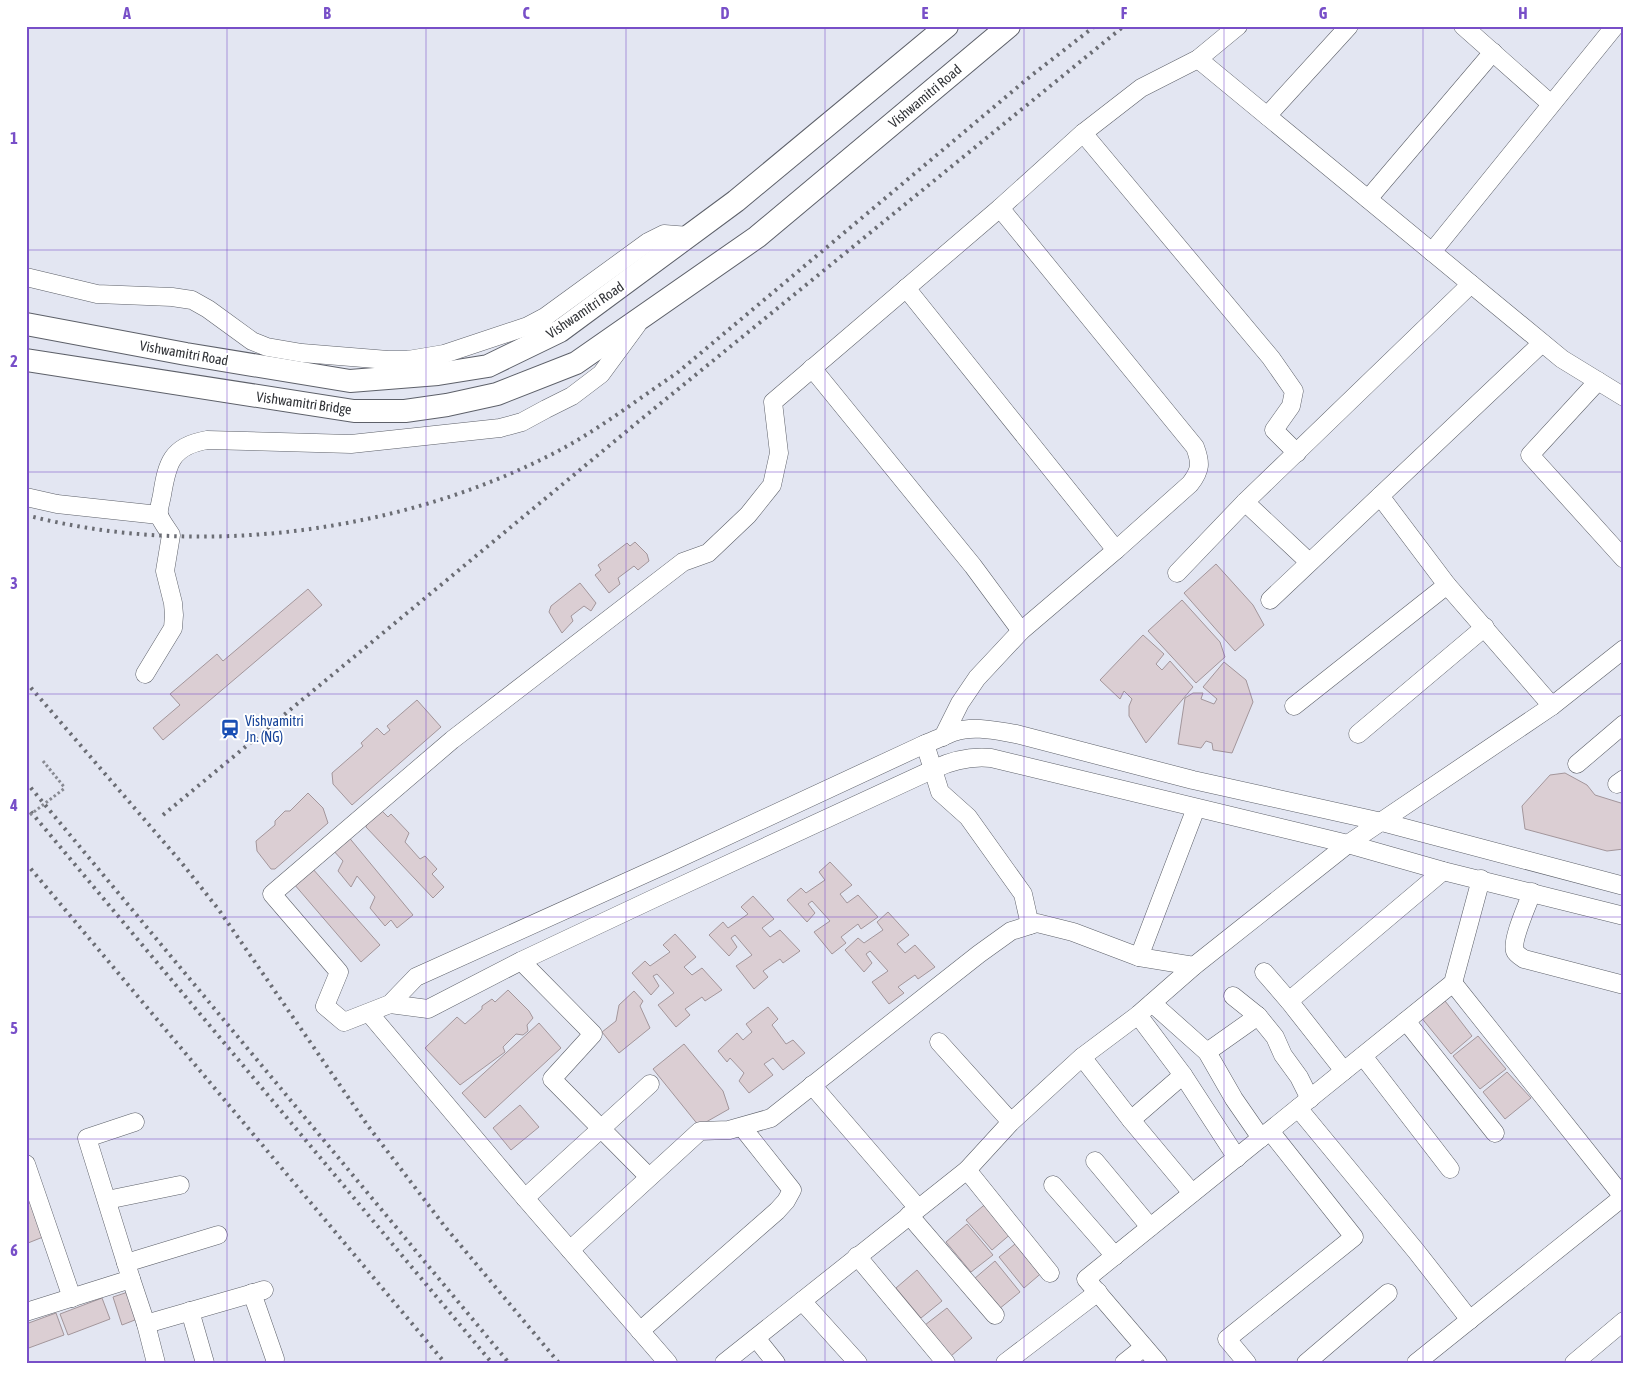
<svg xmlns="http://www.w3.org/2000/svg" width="1650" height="1389" viewBox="0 0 1650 1389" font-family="'Asap Condensed',sans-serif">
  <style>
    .building { fill: #dbced3; stroke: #a3969b }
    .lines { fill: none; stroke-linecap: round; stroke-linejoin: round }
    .minor-casing { stroke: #5d6069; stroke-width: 19 }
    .major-casing { stroke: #5d6069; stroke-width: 24 }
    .path { stroke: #888a92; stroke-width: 3; stroke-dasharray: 2.5 2.5; stroke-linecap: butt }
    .minor { stroke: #fff; stroke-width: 18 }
    .major { stroke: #fff; stroke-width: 22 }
    .rail { stroke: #6b6d74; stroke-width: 4; stroke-dasharray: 2.5 5; stroke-linecap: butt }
    .path-bridge { stroke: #888a92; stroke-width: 3; stroke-dasharray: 2.5 2.5; stroke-linecap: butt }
    .grid { fill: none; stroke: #784fc8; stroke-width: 1; stroke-opacity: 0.55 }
    .labels { text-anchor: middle; stroke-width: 4; stroke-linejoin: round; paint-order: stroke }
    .street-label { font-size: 14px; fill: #303236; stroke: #fff }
    .transit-label { font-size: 14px; fill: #164399; stroke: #fff; text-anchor: start }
    .neatline { fill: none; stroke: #784fc8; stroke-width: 2 }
    .grid-label { font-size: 16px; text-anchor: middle; font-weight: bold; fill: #784fc8 }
  </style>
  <rect width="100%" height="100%" fill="#e3e6f2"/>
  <!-- building -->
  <g class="building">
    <path d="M635,542L647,554L649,561L638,570L634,566L618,578L620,584L609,593L595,575L601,570L598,565L627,543L630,546Z"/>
    <path d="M1216,564L1253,605L1264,625L1235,651L1184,593Z"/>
    <path d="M580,583L596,603L591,611L584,606L571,616L573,621L562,633L549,612L551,606Z"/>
    <path d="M308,589L322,605L163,740L153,728L180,705L170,694L217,654L223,661Z"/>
    <path d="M1182,600L1220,642L1225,657L1196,683L1148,631Z"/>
    <path d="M1143,635L1164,654L1156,664L1162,670L1170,661L1193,687L1146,743L1129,716V706L1132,699L1124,691L1120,699L1100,680Z"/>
    <path d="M1224,662L1246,680L1253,702L1232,753L1213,750L1212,743L1206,741L1201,748L1178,744L1185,698L1193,693H1203L1201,699L1214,704L1217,699L1203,687Z"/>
    <path d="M417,700L441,727L352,805L333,784L332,773L363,746L361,743L377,728L384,735L390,730L387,726Z"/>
    <path d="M1565,773L1587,785L1595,795L1624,804V849L1607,851L1525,829L1522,806L1550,775Z"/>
    <path d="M308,793L323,808L328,823L275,869H271L257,851L256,841L275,825V821L285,811H290Z"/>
    <path d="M380,809L388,817L391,814L409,833L405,842L420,859L425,856L437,869L432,874L444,887L433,898L366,827L368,821Z"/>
    <path d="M347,835L413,915L397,928L391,920L385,926L370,908L375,897L357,876L351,887L338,871L343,861L331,848Z"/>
    <path d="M830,862L852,885L840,894L847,903L858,895L878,917L861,929L858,924L841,937L846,943L832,954L814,932L830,921L812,901L808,904L815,913L807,922L787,900L801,888L806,893L825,880L819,872Z"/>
    <path d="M312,868L380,945L361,962L294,884Z"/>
    <path d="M753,896L774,919L762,928L770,937L780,930L800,951L783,963L780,959L763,971L768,977L754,989L736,966L752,955L735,935L731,938L737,947L729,956L709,935L723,922L728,928L748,914L741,907Z"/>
    <path d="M888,912L909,935L897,944L905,953L915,945L935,967L918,979L915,975L898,987L904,993L889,1004L872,982L888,971L870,951L866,954L872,963L864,972L845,950L858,938L864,943L883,930L877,922Z"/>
    <path d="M675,934L696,957L684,967L692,975L702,968L722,990L705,1001L702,997L685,1009L690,1015L676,1027L658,1005L674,993L657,974L653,976L659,986L651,995L632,973L645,961L650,966L670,952L663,945Z"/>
    <path d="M508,990L529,1011L533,1018L527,1025L528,1031L523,1035L516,1034L503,1047L505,1052L460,1085L425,1048L457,1017L465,1024L482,1009V1006L492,999L495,1002Z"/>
    <path d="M634,991L643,1001L640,1006L650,1028L619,1053L602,1032L616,1021L619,1005Z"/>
    <path d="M1442,997L1472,1036L1451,1054L1420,1016Z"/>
    <path d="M768,1007L778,1019L772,1025L786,1044L793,1040L805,1053L783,1070L773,1058L764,1064L773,1075L749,1093L739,1081L744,1073L730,1058L727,1062L718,1051L737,1033L743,1040L752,1032L746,1024Z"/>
    <path d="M539,1023L561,1048L485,1118L462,1093Z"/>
    <path d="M1478,1036L1506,1069L1480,1089L1453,1056Z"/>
    <path d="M684,1044L723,1091L729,1109L699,1126L653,1069Z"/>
    <path d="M1507,1072L1531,1098L1505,1119L1483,1092Z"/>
    <path d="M520,1105L539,1127L511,1150L493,1128Z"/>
    <path d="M32,1193L48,1235L28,1243L26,1238V1196Z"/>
    <path d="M988,1202L1013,1232L992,1250L966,1220Z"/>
    <path d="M967,1224L993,1255L971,1272L946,1242Z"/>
    <path d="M1020,1240L1045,1270L1024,1288L999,1257Z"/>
    <path d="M995,1261L1020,1292L999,1309L974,1279Z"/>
    <path d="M917,1270L942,1301L921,1318L896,1288Z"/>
    <path d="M131,1291L140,1318L122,1325L113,1297Z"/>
    <path d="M102,1298L110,1319L68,1335L60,1314Z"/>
    <path d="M947,1308L972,1338L951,1356L925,1325Z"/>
    <path d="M56,1313L64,1335L26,1349V1324Z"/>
  </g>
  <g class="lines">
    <defs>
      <g id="minor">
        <path d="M1238,26L1198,59L1141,88L1083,133L1000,208L773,402L779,453L772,485L748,515L708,553L683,562L452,740L272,894L339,972L325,1006L344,1022L390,1004L416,977L671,862L925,744C935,740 944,736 954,732C974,725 997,731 1016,734L1193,780L1382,822L1624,886"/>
        <path d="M1463,26L1551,104"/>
        <path d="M1198,59L1562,359L1624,397"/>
        <path d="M1267,116L1349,26"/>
        <path d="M1083,133L1271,358L1294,391L1291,406L1274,430L1297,453"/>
        <path d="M1368,199L1493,52"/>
        <path d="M1432,252L1615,26"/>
        <path d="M26,277L97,294L172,297L192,300L208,309L252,341L267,347L302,353L388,360H408L444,354L528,326L545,317L648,242L664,234L689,236"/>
        <path d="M906,288L1116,550"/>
        <path d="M812,368L973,566L1021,631"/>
        <path d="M1598,381L1530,455L1624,559"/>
        <path d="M1380,496L1447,585"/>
        <path d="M26,497L57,504L159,515"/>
        <path d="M1245,502L1309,562"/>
        <path d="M1177,573L1245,502L1471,284"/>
        <path d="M1270,600L1542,343"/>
        <path d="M145,674L173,628L174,615L173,603L165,571L171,535C168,530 161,521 159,515C158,510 161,501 162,495C167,464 171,446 207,440L351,444L500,428L522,422L546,409L572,396L601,374L637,325"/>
        <path d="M1294,706L1447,585L1552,706"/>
        <path d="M1358,734L1485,627"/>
        <path d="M943,737L960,703L977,678L1021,631L1116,550L1190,484C1201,470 1201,463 1195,447L1000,208"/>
        <path d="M925,744L940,792L968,817L1023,894L1030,925"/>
        <path d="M1577,764L1624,724"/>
        <path d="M1617,784L1624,779"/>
        <path d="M1532,892C1528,904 1511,940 1515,951C1516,954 1521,957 1524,959L1624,985"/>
        <path d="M1139,957L1196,808"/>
        <path d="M521,961L593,1034L552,1079L649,1177"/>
        <path d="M1264,972L1289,1001"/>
        <path d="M1453,983L1624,1198"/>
        <path d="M1152,1003L1207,1052L1234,1099L1261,1138"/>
        <path d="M390,1004L428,1009L521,961L655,898L934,769C953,760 970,756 991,758L1348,844L1443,871L1624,916"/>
        <path d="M369,1013L525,1198L668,1363"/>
        <path d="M1138,1015L1183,1075L1237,1158"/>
        <path d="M1258,1016L1275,1037L1283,1055L1299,1077L1310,1099"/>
        <path d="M1406,1021L1495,1133"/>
        <path d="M939,1042L1011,1122"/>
        <path d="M1207,1052L1258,1016L1233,996"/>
        <path d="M1363,1056L1450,1169"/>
        <path d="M1082,1057L1131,1120L1192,1193"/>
        <path d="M1344,1071L1289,1001L1443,871"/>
        <path d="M812,1085L918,1208"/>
        <path d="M1298,1108L1416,1251L1470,1320"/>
        <path d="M1131,1120L1183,1075"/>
        <path d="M1095,1161L1150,1227"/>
        <path d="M26,1164L72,1298"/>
        <path d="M967,1170L1050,1273"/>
        <path d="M1053,1185L1115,1256"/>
        <path d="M525,1198L650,1084"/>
        <path d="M107,1200L180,1185"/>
        <path d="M909,1215L995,1315"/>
        <path d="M570,1250L700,1131L729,1130L771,1118L979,954L1011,931L1037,923L1073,932L1139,957L1194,966"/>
        <path d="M857,1256L946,1363"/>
        <path d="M126,1263L218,1235"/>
        <path d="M131,1279L146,1324L156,1363"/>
        <path d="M252,1293L275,1359"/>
        <path d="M802,1301L858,1363"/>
        <path d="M190,1311L205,1363"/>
        <path d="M26,1312L131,1279L87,1138L135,1122"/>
        <path d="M146,1324L264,1290"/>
        <path d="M640,1331L777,1211L786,1201L792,1190L742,1127"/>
        <path d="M756,1338L776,1363"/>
        <path d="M724,1363L967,1170L1011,1122L1082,1057L1138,1015L1194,966L1348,844L1552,706L1624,649"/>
        <path d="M1005,1363L1098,1292"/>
        <path d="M1124,1363L1144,1347"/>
        <path d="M1158,1363L1086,1279L1453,983L1481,879"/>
        <path d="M1247,1363L1227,1339L1354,1237L1270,1131"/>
        <path d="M1306,1363L1388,1293"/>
        <path d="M1416,1363L1623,1197"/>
        <path d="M1574,1363L1624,1321"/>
      </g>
      <g id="major">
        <path d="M26,324L186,354L350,381L438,374L488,366L560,331L736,201L947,26"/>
        <path d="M26,360L354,411H405L447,405L497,394L576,363L757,237L1009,26"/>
      </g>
    </defs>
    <!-- minor casing -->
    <use href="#minor" class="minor-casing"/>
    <!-- major casing -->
    <use href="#major" class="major-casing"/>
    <!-- path -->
    <path class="path" d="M43,761L65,788"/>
    <!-- minor -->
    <use href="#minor" class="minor"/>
    <!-- major -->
    <use href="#major" class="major"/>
    <!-- rail -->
    <g class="rail">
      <path d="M26,515C198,560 403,533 560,450C601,428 638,399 677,373L1032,75L1095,26"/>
      <path d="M26,682L181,862L219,910L368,1126L446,1228L559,1363"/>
      <path d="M26,782L509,1363"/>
      <path d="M26,806L492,1363"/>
      <path d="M163,815L639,421L1124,26"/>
      <path d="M26,863L445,1363"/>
    </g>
    <!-- path-bridge -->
    <path class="path-bridge" d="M26,818L65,788"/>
  </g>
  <!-- grid -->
  <path class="grid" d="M227,26V1363M426,26V1363M626,26V1363M825,26V1363M1024,26V1363M1224,26V1363M1423,26V1363M26,250H1624M26,472H1624M26,694H1624M26,917H1624M26,1139H1624"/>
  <!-- icons -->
  <defs>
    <symbol id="station-bare" viewBox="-9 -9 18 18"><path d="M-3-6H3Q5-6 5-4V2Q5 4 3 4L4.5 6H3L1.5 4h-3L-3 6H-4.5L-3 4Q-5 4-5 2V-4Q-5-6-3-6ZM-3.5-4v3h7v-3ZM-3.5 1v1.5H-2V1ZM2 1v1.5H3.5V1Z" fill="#1a4fb4" stroke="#fff" stroke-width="2.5" paint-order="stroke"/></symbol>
  </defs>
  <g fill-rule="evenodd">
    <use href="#station-bare" x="216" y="715" width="28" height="28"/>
  </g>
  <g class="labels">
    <!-- street labels -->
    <g class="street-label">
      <text transform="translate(925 96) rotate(-40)" y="5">Vishwamitri Road</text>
      <text transform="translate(585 310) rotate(-34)" y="5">Vishwamitri Road</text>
      <text transform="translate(184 353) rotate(10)" y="5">Vishwamitri Road</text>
      <text transform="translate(304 403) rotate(8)" y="5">Vishwamitri Bridge</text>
    </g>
    <!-- transit labels -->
    <g class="transit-label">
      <text x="245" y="726">Vishvamitri<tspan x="245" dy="16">Jn. (NG)</tspan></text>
    </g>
  </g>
  <!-- border -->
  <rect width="1650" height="1389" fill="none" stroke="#ffffff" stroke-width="55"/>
  <rect x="28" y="28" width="1594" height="1334" class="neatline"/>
  <g class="grid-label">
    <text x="127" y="19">A</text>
    <text x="327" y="19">B</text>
    <text x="526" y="19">C</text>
    <text x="725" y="19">D</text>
    <text x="925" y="19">E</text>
    <text x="1124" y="19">F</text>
    <text x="1323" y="19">G</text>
    <text x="1523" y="19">H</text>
    <text x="14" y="144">1</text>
    <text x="14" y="367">2</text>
    <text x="14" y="589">3</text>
    <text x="14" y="811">4</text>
    <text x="14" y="1034">5</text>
    <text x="14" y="1256">6</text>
  </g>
</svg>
